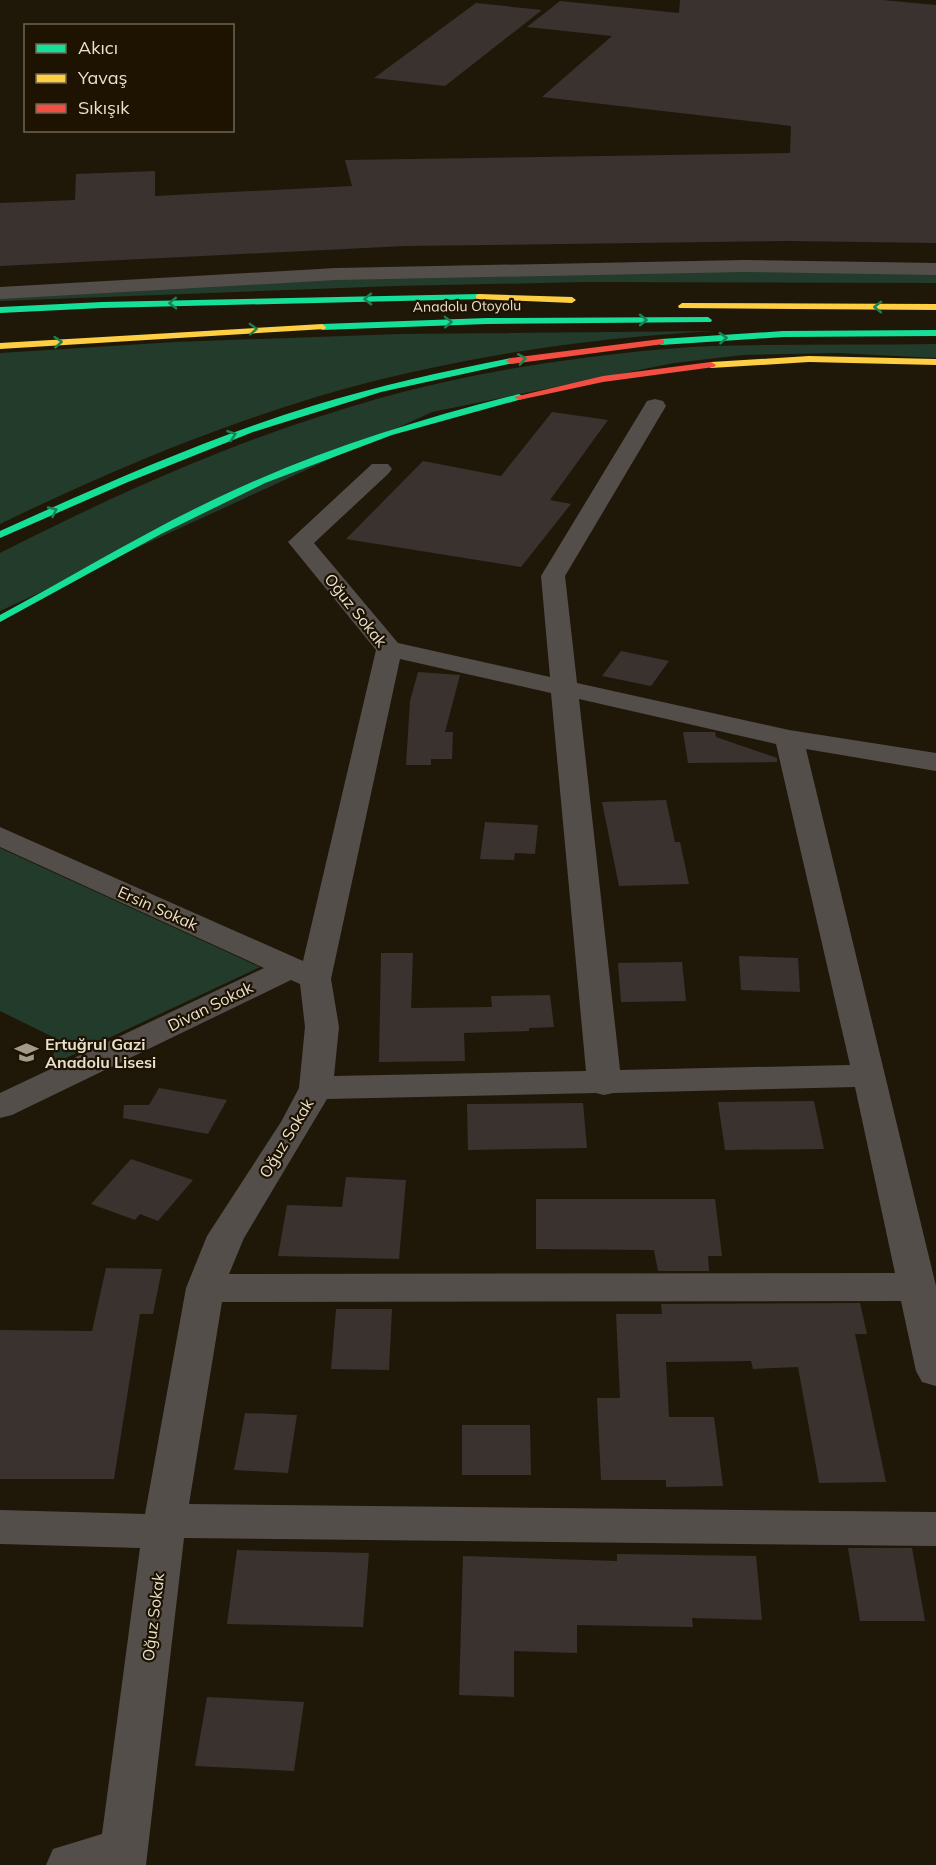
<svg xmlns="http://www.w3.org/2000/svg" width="936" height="1865" viewBox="0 0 936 1865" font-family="Mulish,sans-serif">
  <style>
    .green { fill: #233b2b }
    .building { fill: #3a322e }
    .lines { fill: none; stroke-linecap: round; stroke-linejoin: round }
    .street { fill: #544e4b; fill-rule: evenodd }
    .fast { fill: #16e098; fill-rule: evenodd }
    .slow { fill: #ffcf43; fill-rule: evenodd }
    .jam { fill: #f24e42; fill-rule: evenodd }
    .oneway { stroke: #1a8354 }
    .labels { text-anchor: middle; stroke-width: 4.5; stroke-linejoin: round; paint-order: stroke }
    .far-street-label { font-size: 14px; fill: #e8e1d0; stroke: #1e1200 }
    .street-label { font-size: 16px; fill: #e8e1d0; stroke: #1e1200 }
    .poi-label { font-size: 16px; font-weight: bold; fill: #e8e1d0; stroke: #1e1200; text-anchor: start }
  </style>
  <rect width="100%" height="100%" fill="#1f1809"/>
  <!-- green -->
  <g class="green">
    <path d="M616,271L936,273V283L587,282L395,286L0,301V297L262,280Z"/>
    <path d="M715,331C601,337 485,353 374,381C245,414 119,466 0,524V353L175,342L400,334Z"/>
    <path d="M936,344V358L839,353L743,355L674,363L432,412L0,611V553C165,469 338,396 522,367C584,357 648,349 711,346C786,344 861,345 936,344Z"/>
    <path d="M0,848L260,967L49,1066L59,1040L0,1011Z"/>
  </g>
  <!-- building -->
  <g class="building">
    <path d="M680,0H882L936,5V243L789,241L405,246L0,266V203L75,200L76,174L155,171V196L352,186L345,160L790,153L791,126L542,97L612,36L527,27L560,1L679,13Z"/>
    <path d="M476,3L542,10L445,86L374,78Z"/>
    <path d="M552,412L608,420L550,500L571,504L521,567L346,539L423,461L501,476Z"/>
    <path d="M621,651L669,661L651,686L602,676Z"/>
    <path d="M418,672L460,675L445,732H453L452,759H431V765H406L410,701Z"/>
    <path d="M683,732H715L716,737L777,758V762L688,763Z"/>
    <path d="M666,800L675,842H680L689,884L619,886L602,802Z"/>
    <path d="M485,822L538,825L535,854L515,853L514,860L480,859Z"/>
    <path d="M381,953H413L411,1008L492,1007L491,996L550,995L554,1027L529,1028V1031L464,1033L465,1061L379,1062Z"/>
    <path d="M739,956L798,958L800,992L741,990Z"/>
    <path d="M682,962L686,1001L621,1002L618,963Z"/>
    <path d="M159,1088L227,1100L208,1134L123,1118L124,1105H149Z"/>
    <path d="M814,1101L824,1149L725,1150L718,1102Z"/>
    <path d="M583,1103L587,1148L468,1150L467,1104Z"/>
    <path d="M131,1159L193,1180L158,1221L140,1214L135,1220L91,1204Z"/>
    <path d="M346,1177L406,1180L399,1259L278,1256L287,1205L342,1207Z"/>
    <path d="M536,1199H715L722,1256H708L709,1271H658L654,1250L536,1249Z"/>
    <path d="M106,1268L162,1269L153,1314H140L114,1479H0V1330L92,1331Z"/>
    <path d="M860,1303L867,1334H855L886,1482L819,1483L798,1367L753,1369L751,1361L666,1362L669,1417H714L723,1486L666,1487V1480H601L597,1398H620L616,1314H662L661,1304Z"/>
    <path d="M336,1309H392L389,1370L331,1369Z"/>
    <path d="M245,1413L297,1415L288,1473L234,1470Z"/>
    <path d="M462,1425H530L531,1475H462Z"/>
    <path d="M848,1548H912L925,1621H860Z"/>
    <path d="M237,1550L369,1553L363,1627L227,1624Z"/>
    <path d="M617,1554L756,1556L762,1620L692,1618L693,1627L577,1625V1653L514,1651V1697L459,1695L463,1556L617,1561Z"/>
    <path d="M207,1697L304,1702L294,1771L195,1766Z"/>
  </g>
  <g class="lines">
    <!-- street -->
    <g class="street">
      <path d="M744,260L936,263V275L744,272L336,280L0,299V287L336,268Z"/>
      <path d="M655,399L663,401L666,406L565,576L577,683L789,730L936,753V771L806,749L936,1286V1386L922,1382L916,1371L901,1301L222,1302L189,1504L936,1512V1546L184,1538L146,1865H46L53,1849L102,1834L140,1548L0,1544V1510L145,1514L186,1288L207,1236L281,1122L299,1088L305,1027L300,984L291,980L12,1115L0,1118V1093L264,968L0,847V827L303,961L376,650L288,542L372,464H388L392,469L388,474L314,543L398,643L550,677L541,576L644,406L647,401ZM400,659L551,693L586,1071L334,1076L339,1027L331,979ZM579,699L776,744L850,1065L620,1070ZM855,1087L895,1273L229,1274L244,1238L327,1099L596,1093L604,1095L613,1093Z"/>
    </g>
    <!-- fast -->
    <g class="fast">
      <path d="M479,294L482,295V299L102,308L0,313V307L102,302Z"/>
      <path d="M708,317L712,320L711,322L487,324L322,330L318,327L322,324L487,318Z"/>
      <path d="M936,330V336L783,337L661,345L657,342L661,339L783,331Z"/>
      <path d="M511,358L516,361L514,363L381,392L253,432L128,482L0,538V531C102,485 205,439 312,406C378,386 444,371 511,358Z"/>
      <path d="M519,394L524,397L522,399L392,435L265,483L161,534L0,622V615C73,576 143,533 217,498C314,452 415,420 519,394Z"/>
    </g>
    <!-- slow -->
    <g class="slow">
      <path d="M479,294L572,297L576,300L572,303L476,299V295Z"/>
      <path d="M682,303L936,304V310L679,308L678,306Z"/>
      <path d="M322,324L326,327L325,329L0,349V343Z"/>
      <path d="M809,356L936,359V365L809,362L711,368L706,365L711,362Z"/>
    </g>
    <!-- jam -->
    <g class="jam">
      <path d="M661,339L664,340V344L511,364L506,361L511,358Z"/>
      <path d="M711,362L716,365L714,367L603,382L519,400L514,397L603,376Z"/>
    </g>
  </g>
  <!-- one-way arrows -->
  <defs><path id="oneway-chevron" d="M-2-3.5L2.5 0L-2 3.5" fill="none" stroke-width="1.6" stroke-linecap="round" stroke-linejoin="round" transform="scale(1.5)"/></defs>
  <g class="oneway">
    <use href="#oneway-chevron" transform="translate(368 299) rotate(179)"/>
    <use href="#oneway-chevron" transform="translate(173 303) rotate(179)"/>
    <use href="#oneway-chevron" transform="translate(878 307) rotate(-180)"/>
    <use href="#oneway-chevron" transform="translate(643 320)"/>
    <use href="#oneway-chevron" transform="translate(448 322) rotate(-2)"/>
    <use href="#oneway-chevron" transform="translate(253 329) rotate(-2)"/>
    <use href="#oneway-chevron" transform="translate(723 338) rotate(-4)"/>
    <use href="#oneway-chevron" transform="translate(58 342) rotate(-4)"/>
    <use href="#oneway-chevron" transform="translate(522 359) rotate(-9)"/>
    <use href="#oneway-chevron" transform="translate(232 435) rotate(-19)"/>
    <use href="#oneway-chevron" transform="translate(53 511) rotate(-25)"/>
  </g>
  <!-- icons -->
  <defs>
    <symbol id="school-bare" viewBox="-9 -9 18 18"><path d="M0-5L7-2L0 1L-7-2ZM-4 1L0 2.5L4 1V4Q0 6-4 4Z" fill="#a29b8a" stroke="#1e1200" stroke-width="2.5" paint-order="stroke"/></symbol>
  </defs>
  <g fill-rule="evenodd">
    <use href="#school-bare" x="10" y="1036" width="33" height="33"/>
  </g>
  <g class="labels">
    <!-- far-street labels -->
    <g class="far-street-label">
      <text transform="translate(467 306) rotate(-1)" y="5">Anadolu Otoyolu</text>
    </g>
    <!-- street labels -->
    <g class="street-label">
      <text transform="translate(356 610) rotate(51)" y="6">Oğuz Sokak</text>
      <text transform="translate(158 908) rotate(24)" y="6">Ersin Sokak</text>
      <text transform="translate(210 1006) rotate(-26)" y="6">Divan Sokak</text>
      <text transform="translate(286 1138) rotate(-59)" y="6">Oğuz Sokak</text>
      <text transform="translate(153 1617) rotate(-83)" y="6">Oğuz Sokak</text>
    </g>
    <!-- poi labels -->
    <g class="poi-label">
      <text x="45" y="1050">Ertuğrul Gazi<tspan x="45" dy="18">Anadolu Lisesi</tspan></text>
    </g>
  </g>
  <!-- legend -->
  <rect x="24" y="24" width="210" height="108" fill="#1e1200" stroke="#6f6553" stroke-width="1.5"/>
  <rect x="36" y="44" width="30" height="9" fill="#16e098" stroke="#6f6553" stroke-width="1.5"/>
  <text x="78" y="54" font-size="18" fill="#e8e1d0">Akıcı</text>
  <rect x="36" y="74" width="30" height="9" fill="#ffcf43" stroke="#6f6553" stroke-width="1.5"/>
  <text x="78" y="84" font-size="18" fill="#e8e1d0">Yavaş</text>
  <rect x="36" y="104" width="30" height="9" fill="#f24e42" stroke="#6f6553" stroke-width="1.5"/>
  <text x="78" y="114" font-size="18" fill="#e8e1d0">Sıkışık</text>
</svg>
